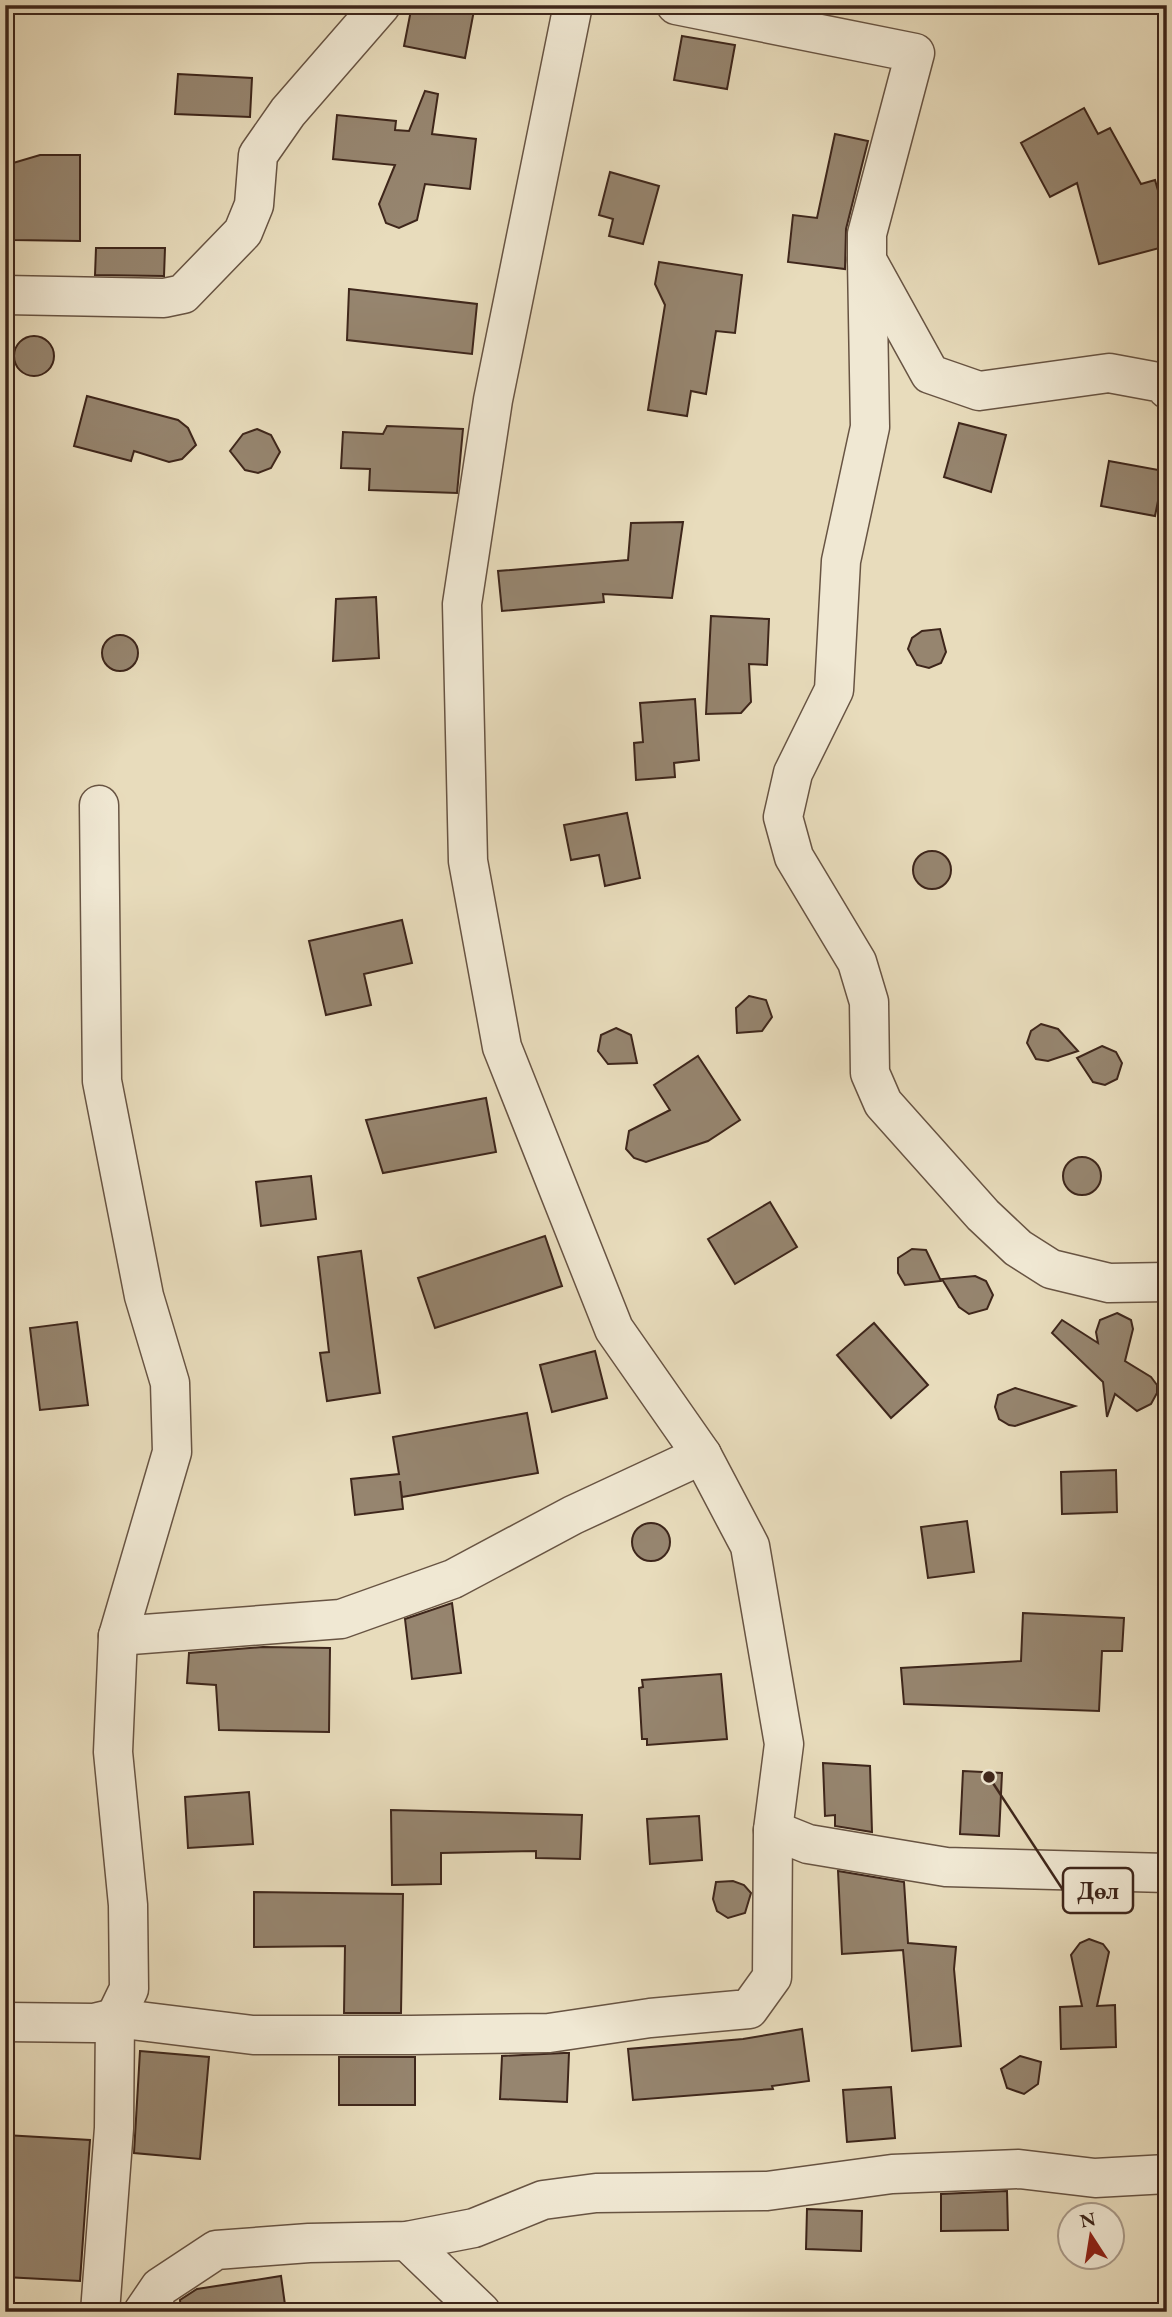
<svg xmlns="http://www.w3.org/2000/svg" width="1172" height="2317" viewBox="0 0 1172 2317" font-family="'EB Garamond',serif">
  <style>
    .building { fill: #96856f; stroke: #3e261b; stroke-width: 2 }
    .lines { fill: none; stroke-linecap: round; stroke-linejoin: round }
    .street-casing { stroke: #685443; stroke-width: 41 }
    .street { stroke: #f0e8d3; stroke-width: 38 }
    .leader { fill: none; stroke: #3e261b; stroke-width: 2.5 }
    .callout-dot { fill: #3e261b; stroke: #f0e8d3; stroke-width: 2.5 }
    .callout { fill: #f0e8d3; stroke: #3e261b; stroke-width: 2.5 }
    .callout-label { font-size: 24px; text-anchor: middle; font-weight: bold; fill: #3e261b }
  </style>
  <rect width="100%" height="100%" fill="#e8dcbc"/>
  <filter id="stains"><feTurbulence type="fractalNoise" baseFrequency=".00286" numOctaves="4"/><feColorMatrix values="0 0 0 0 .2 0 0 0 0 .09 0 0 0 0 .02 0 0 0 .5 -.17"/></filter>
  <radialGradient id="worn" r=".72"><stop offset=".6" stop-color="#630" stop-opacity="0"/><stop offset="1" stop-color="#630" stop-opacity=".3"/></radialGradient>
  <!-- building -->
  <g class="building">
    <path d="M412,5H475L465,58L404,46Z"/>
    <path d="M682,36L735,45L727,89L674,80Z"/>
    <path d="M178,74L252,78L250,117L175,114Z"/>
    <path d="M425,91L438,94L432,134L476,139L470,189L425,184L417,220L399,228L386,223L379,204L395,165L333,159L337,115L396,121L395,130L409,131Z"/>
    <path d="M1084,108L1098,134L1110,128L1141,184L1155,180L1167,222V246L1099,264L1077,183L1050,197L1021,143Z"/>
    <path d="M835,134L868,141L846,229L845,269L788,262L793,215L817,218Z"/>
    <path d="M40,155H80V241L13,240V163Z"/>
    <path d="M610,172L659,186L643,244L609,236L613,219L599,215Z"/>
    <path d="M96,248H165L164,276L95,275Z"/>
    <path d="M659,262L742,275L735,333L716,331L706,394L691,391L687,416L648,410L665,305L655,284Z"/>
    <path d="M349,289L477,304L472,354L347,340Z"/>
    <circle cx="34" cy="356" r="20"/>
    <path d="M87,396L178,420L188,428L196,445L182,459L169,462L134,451L131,461L74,446Z"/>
    <path d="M959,423L1006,435L991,492L944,477Z"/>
    <path d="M387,426L463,429L457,493L369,490L370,469L341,468L343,432L383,434Z"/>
    <path d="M257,429L271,435L280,452L271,468L258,473L245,470L230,451L243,434Z"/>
    <path d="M1109,461L1164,471L1155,516L1101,506Z"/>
    <path d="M683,522L672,598L603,594L604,602L502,611L498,571L628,560L631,523Z"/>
    <path d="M376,597L379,658L333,661L336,599Z"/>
    <path d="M711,616L769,619L767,665L749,664L751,702L741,713L706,714Z"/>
    <path d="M940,629L946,652L941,663L929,668L917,665L908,649L912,638L922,631Z"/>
    <circle cx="120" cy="653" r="18"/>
    <path d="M695,699L699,760L674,763L675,777L636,780L634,743L643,742L640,703Z"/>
    <path d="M627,813L640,878L605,886L599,855L571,860L564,825Z"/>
    <circle cx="932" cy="870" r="19"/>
    <path d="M402,920L412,963L364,974L371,1005L326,1015L309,941Z"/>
    <path d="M749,996L766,1000L772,1017L762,1031L737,1033L736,1008Z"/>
    <path d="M1041,1024L1058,1029L1078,1051L1048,1061L1036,1059L1027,1043L1031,1031Z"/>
    <path d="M616,1028L631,1035L637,1063L608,1064L598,1051L601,1035Z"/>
    <path d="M1102,1046L1116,1052L1122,1063L1117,1079L1105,1085L1093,1082L1077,1058Z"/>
    <path d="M698,1056L740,1120L708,1141L646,1162L634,1158L626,1149L629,1131L670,1110L654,1085Z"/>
    <path d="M486,1098L496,1152L383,1173L366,1120Z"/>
    <circle cx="1082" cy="1176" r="19"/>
    <path d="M311,1176L316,1219L261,1226L256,1182Z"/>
    <path d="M770,1202L797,1247L735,1284L708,1239Z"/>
    <path d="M545,1236L562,1286L435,1328L418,1278Z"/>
    <path d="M912,1249L926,1250L941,1281L905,1285L898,1273V1258Z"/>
    <path d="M361,1251L380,1393L327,1401L320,1353L329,1352L318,1257Z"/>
    <path d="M975,1276L986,1281L993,1295L987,1309L969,1314L959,1307L942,1279Z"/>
    <path d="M1117,1313L1131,1320L1133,1329L1125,1361L1151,1377L1157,1385V1393L1151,1404L1137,1411L1115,1394L1107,1417L1103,1382L1052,1333L1062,1320L1098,1343L1096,1332L1100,1320Z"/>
    <path d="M77,1322L88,1405L40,1410L30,1328Z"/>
    <path d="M874,1323L928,1385L891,1418L837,1355Z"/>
    <path d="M595,1351L607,1398L552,1412L540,1365Z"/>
    <path d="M1015,1388L1075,1406L1015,1426L1009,1425L999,1419L995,1407L998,1395Z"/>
    <path d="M527,1413L538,1473L402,1497L400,1481L403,1509L355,1515L351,1479L399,1474L393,1437Z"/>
    <path d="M1116,1470L1117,1512L1062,1514L1061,1472Z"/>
    <path d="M967,1521L974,1572L928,1578L921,1527Z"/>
    <circle cx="651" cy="1542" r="19"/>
    <path d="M452,1603L461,1673L412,1679L405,1619Z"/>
    <path d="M1023,1613L1124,1618L1122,1651H1102L1099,1711L904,1704L901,1668L1021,1661Z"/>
    <path d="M263,1647L330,1648L329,1732L219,1730L216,1685L187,1683L189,1653Z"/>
    <path d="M721,1674L727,1739L647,1745V1739H642L639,1688L643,1687L642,1680Z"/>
    <path d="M823,1763L870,1766L872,1832L835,1826V1815L825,1816Z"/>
    <path d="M963,1771L1002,1773L999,1836L960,1834Z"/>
    <path d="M249,1792L253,1844L188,1848L185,1797Z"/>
    <path d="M391,1810L582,1815L580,1859L536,1858V1851L441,1853V1884L392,1885Z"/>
    <path d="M699,1816L702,1860L650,1864L647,1819Z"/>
    <path d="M838,1871L904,1882L908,1943L956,1947L954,1969L961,2046L912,2051L903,1950L842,1954Z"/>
    <path d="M716,1882L733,1881L744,1885L751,1893L745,1913L728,1918L717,1911L713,1899Z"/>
    <path d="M254,1892L403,1894L401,2013H344L345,1946L254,1947Z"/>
    <path d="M1089,1939L1103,1944L1109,1952L1097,2006L1115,2005L1116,2047L1061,2049L1060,2007L1082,2006L1071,1955L1080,1943Z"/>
    <path d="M802,2029L809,2081L772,2086L773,2089L633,2100L628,2049L743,2039Z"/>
    <path d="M140,2051L209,2057L200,2159L134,2153Z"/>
    <path d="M564,2053H569L567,2102L500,2099L502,2056Z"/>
    <path d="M1020,2056L1041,2062L1038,2084L1024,2094L1007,2088L1001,2069Z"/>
    <rect x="339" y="2057" width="76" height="48"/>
    <path d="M891,2087L895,2138L847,2142L843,2090Z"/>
    <path d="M5,2135L90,2140L80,2281L5,2277Z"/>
    <path d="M1007,2191L1008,2230L941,2231V2194Z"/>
    <path d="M807,2209L862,2211L861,2251L806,2249Z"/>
    <path d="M281,2276L286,2312H181L180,2300L197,2289Z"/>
  </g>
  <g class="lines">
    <defs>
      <g id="street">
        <path d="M676,5L915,53L867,234V260L930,374L979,391L1109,373L1163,383L1167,389"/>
        <path d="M867,260L870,427L841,561L834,690L793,773L783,817L794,857L857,962L869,1002L870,1073L883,1103L983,1215L1018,1248L1051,1269L1109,1283L1167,1282"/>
        <path d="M5,295L164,298L183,294L243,232L254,205L258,155L288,112L381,5"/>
        <path d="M99,805L102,1081L144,1296L170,1383L172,1452L118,1636L113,1752L128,1905L129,1989L115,2018L114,2128L100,2312"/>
        <path d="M118,1636L341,1619L453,1579L573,1515L702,1455"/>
        <path d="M773,1830L808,1844L946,1867L1167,1873"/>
        <path d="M5,2022L94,2023L115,2018L253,2035H411L549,2033L650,2018L749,2009L772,1977L773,1830L784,1744L750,1546L702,1455L614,1329L502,1047L468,861L462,604L493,400L573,5"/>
        <path d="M407,2241L481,2312"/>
        <path d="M143,2312L160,2287L216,2250L309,2243L407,2241L474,2228L543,2200L596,2193L767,2191L892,2174L1019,2169L1095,2178L1167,2174"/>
      </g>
    </defs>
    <!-- street casing -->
    <use href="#street" class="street-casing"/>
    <!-- street -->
    <use href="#street" class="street"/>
  </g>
  <!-- callouts -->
  <path class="leader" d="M989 1777L1063 1890"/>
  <circle class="callout-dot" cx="989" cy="1777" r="7"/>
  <rect class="callout" x="1063" y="1868" width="70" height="45" rx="7"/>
  <g class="callout-label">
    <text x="1098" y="1899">Дөл</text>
  </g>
  <!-- margin -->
  <rect width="1172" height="2317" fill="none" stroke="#e8dcbc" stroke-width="28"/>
  <rect x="7" y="7" width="1158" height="2303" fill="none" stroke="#3e261b" stroke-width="3.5"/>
  <rect x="14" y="14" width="1144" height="2289" fill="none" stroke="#3e261b" stroke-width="2"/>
  <!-- north arrow -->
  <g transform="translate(1091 2236) rotate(348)"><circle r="33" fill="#f0e8d3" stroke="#a99a89" stroke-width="2"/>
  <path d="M0-5L12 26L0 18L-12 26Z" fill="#8f2418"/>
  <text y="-10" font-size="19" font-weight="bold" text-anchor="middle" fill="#3e261b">N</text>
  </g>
  <rect width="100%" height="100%" filter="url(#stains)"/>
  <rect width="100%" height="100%" fill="url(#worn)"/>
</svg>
